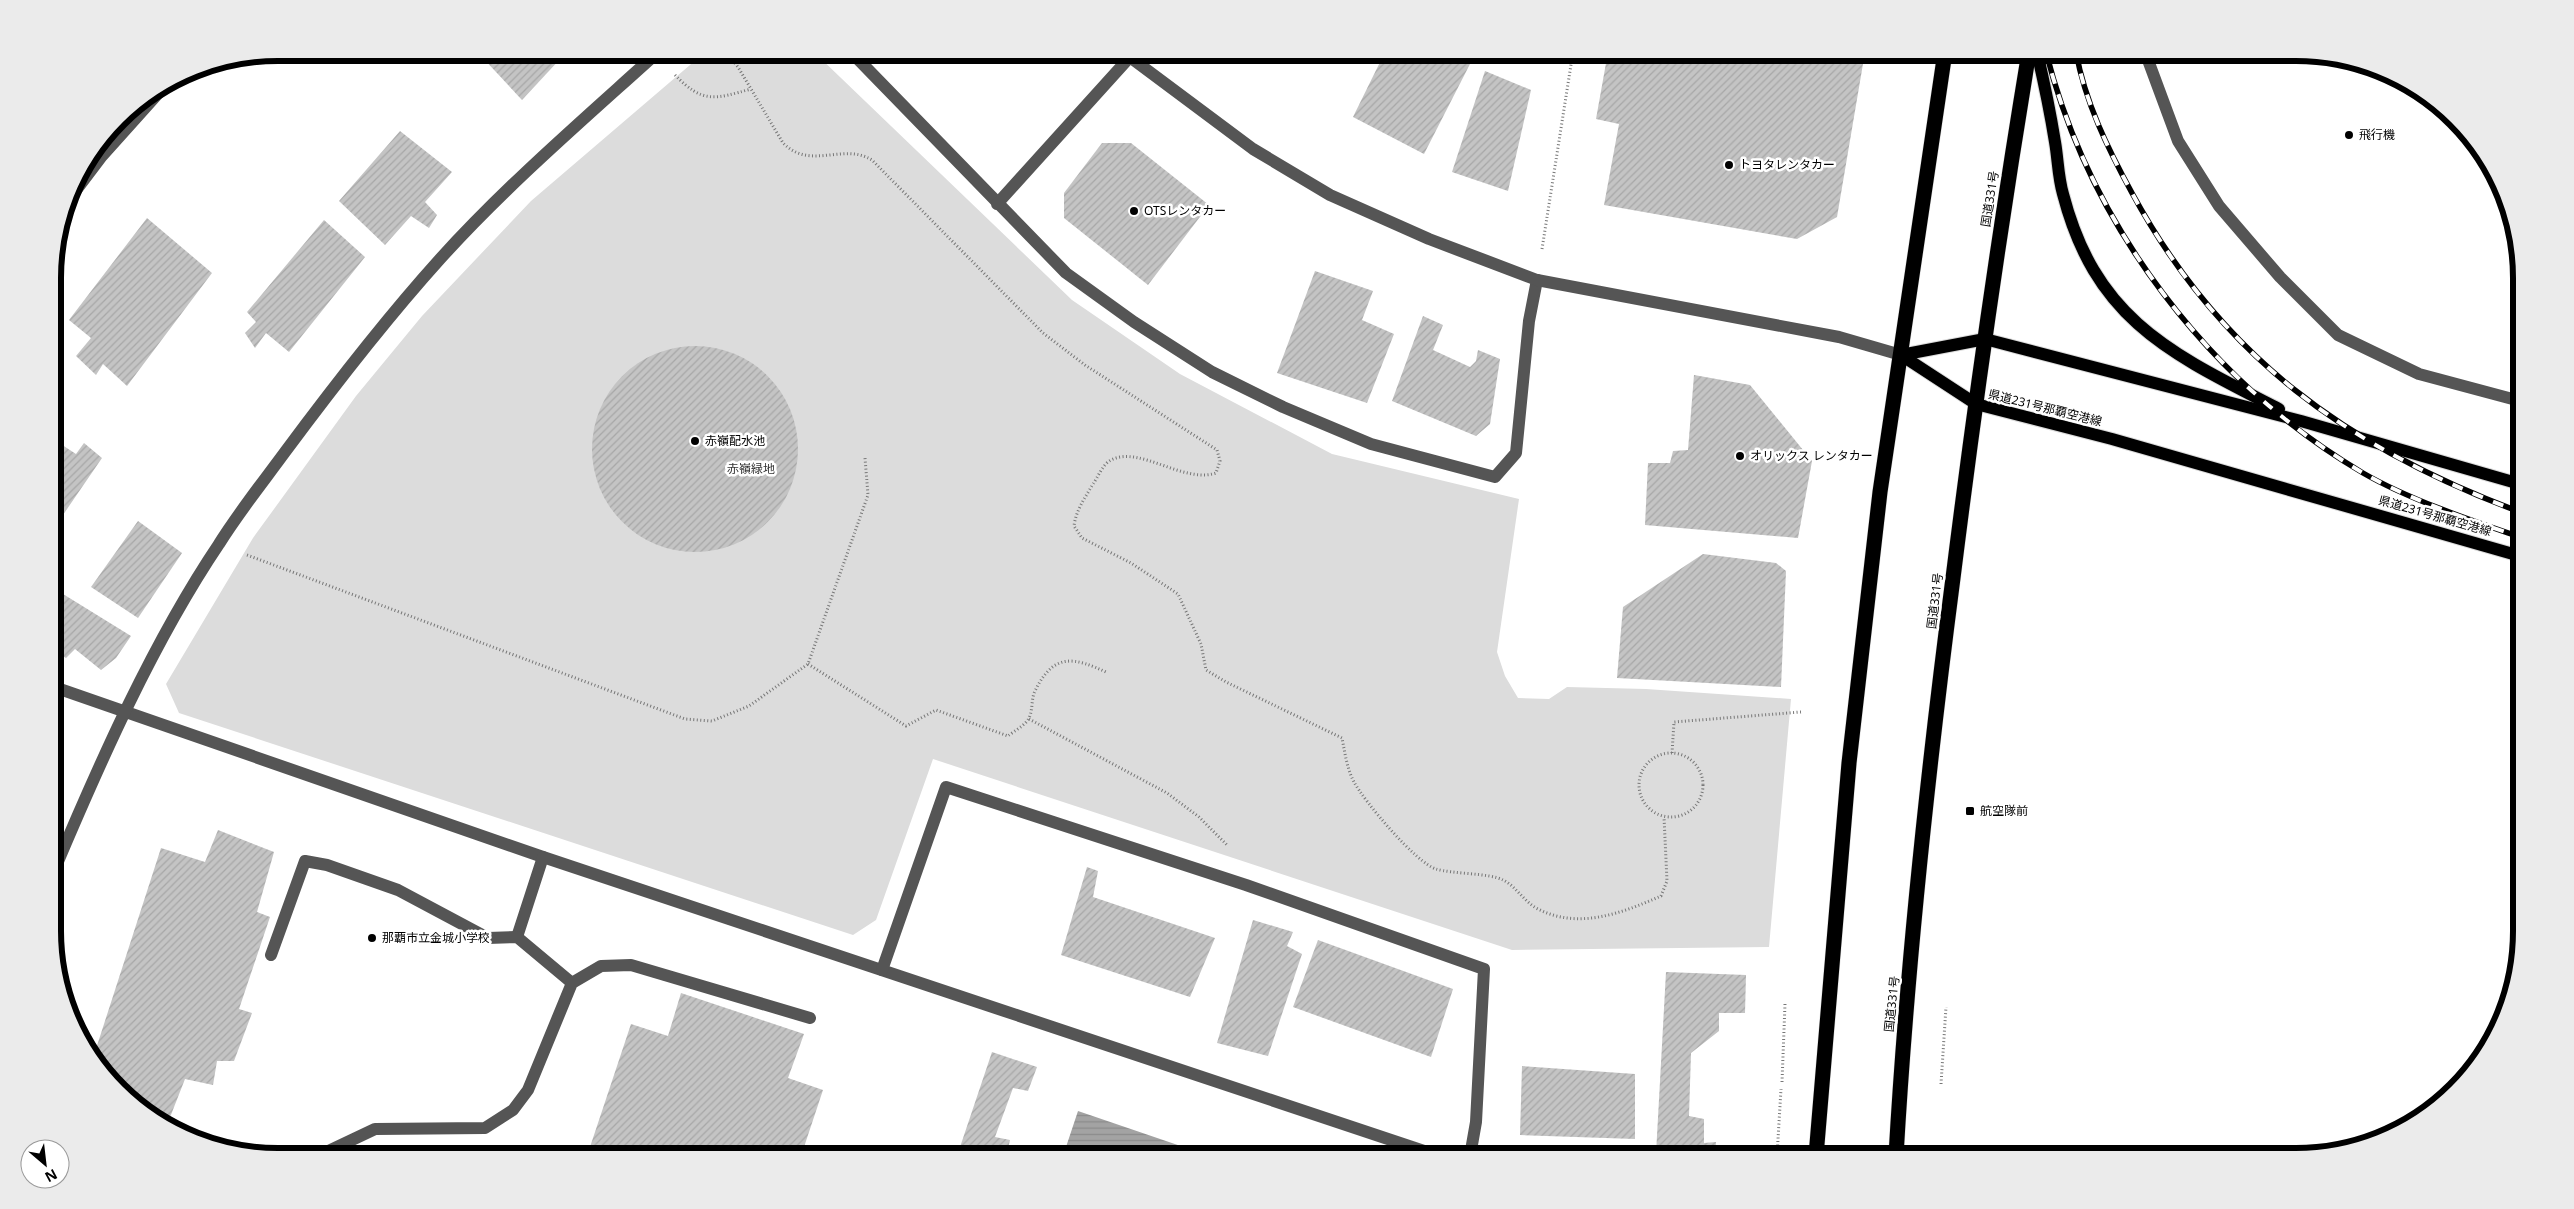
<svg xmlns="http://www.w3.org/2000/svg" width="2574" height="1209" viewBox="0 0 2574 1209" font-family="'Noto Sans','Noto Sans JP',sans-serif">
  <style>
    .park { fill: #dcdcdc }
    .water { fill: url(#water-rules) }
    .building { fill: url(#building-hatch) }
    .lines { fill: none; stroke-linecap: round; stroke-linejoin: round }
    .major-casing { stroke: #dbdbdb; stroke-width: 14 }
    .highway-casing { stroke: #dbdbdb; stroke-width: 16 }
    .path { stroke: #777; stroke-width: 3; stroke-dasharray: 1 2.5; stroke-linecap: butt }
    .minor { stroke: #555; stroke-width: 12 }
    .major { stroke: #000; stroke-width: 12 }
    .highway { stroke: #000; stroke-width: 15 }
    .rail-casing { stroke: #000; stroke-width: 5.5 }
    .rail { stroke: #fff; stroke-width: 4; stroke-dasharray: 11; stroke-linecap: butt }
    .poi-dot { fill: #000; stroke: #fff; stroke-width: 2 }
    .labels { text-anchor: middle; stroke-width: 5; stroke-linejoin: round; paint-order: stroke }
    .poi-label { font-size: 12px; fill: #000; stroke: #fff; text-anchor: start }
    .street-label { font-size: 12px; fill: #000; stroke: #fff }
    .park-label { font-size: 12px; fill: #333; stroke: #fff }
    .rim { fill: none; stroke: #000; stroke-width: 6 }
  </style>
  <defs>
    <pattern id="water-rules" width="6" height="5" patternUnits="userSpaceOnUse" patternTransform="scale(1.25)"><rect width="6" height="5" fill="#a3a3a3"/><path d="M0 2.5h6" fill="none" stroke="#8b8b8b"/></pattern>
    <pattern id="building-hatch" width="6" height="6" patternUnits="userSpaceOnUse" patternTransform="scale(1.25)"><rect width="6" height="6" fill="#c4c4c4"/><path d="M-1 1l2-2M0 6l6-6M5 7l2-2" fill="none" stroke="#a7a7a7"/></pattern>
  </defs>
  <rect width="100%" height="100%" fill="#fff"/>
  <!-- park -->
  <path class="park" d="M815,53L1072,300L1180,374L1332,454L1519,499L1497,652L1505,676L1518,698L1549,699L1567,687L1646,689L1791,699L1769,947L1512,950L933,759L876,920L853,935L179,713L166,684L253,538L356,396L422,316L531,201L704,53Z"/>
  <!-- water -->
  <path class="water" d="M1078,1111L1210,1156H1063Z"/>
  <!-- building -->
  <g class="building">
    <path d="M486,52H556L561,58L522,100L482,57Z"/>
    <path d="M1385,52H1450L1470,64L1424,154L1353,117Z"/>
    <path d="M1608,52H1865L1837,217L1797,239L1604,205L1619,124L1596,119Z"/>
    <path d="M1485,71L1531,90L1508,191L1452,172Z"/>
    <path d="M400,131L452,172L425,202L437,215L429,228L411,216L385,245L339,201Z"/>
    <path d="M1102,143H1131L1209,205L1148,285L1064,218V193Z"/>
    <path d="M147,218L212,273L127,386L103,364L96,375L76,356L91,338L69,320Z"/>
    <path d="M324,220L365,257L289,352L266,333L255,348L245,333L256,322L247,312Z"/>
    <path d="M1315,271L1373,291L1362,320L1394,334L1367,403L1277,373Z"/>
    <path d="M1423,316L1443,325L1433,350L1470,367L1476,361L1478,350L1500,359L1490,424L1476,436L1392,401Z"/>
    <circle cx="695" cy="449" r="103"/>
    <path d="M1694,375L1750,385L1812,461L1798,538L1645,525L1648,463H1670L1673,451L1688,450Z"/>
    <path d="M53,439L76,454L84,443L102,458L54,528Z"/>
    <path d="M138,521L182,553L138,618L91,587Z"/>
    <path d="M1703,554L1776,563L1786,571L1781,687L1617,678L1623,607Z"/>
    <path d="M63,594L131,636L116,658L101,670L75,649L66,658L54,651V607Z"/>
    <path d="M54,764L64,769L54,799Z"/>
    <path d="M218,830L274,852L257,912L270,917L239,1009L252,1013L234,1061H217L213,1085L185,1079L167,1125L141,1110L99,1068L93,1058L161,848L205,862Z"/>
    <path d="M1087,867L1098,871L1093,897L1215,938L1190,997L1061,955Z"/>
    <path d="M1253,920L1293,932L1287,946L1302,954L1268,1056L1217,1043Z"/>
    <path d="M1318,940L1453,989L1431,1057L1293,1007Z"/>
    <path d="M1666,972L1746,975L1745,1013H1719V1031L1691,1053L1689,1116L1704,1119V1143L1716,1142L1715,1156L1656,1154Z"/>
    <path d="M681,993L804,1034L788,1078L823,1090L801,1156H587L631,1024L668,1036Z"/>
    <path d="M992,1052L1037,1067L1028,1091L1013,1088L995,1137L1010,1140L1008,1149L1018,1152L1016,1156H957Z"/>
    <path d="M1522,1066L1635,1074V1139L1520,1135Z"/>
  </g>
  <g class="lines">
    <defs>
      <g id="major">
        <path d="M2037,52C2044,82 2050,111 2055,142C2058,159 2058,177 2063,194C2096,321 2172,354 2279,409"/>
        <path d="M1901,355L1976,404L2112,439L2520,556"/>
        <path d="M1901,355L1985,339L2301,421L2520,484"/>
      </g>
      <g id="highway">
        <path d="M1816,1156L1849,763L1880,492L1945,52"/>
        <path d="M1896,1156C1907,963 1928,770 1953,578C1975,402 2000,227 2029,52"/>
      </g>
    </defs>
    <!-- major casing -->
    <use href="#major" class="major-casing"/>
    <!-- highway casing -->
    <use href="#highway" class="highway-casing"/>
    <!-- path -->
    <g class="path">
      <path d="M726,52L738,67L783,143C811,171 843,142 872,160L1043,333L1085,365L1217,450L1220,461L1216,473C1183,484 1140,445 1111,460C1103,464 1098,477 1093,484C1085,498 1076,510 1074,526L1082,538L1131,563L1178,594L1201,644L1206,670L1226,682L1342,738C1345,753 1347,769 1354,782C1364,801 1416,863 1436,869C1452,874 1490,873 1503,880C1516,886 1524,902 1538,909C1579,930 1622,913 1661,896L1667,881L1664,817"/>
      <path d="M675,75C703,104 715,99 751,89"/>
      <path d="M1542,249L1573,52"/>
      <path d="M247,555L685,719L712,721L749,706L808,664L868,495L865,458"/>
      <path d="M808,664L906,726L936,710L1008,736C1014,731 1026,725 1029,718C1033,710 1031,699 1035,691C1054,652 1074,657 1108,673"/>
      <path d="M1029,719L1167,793L1199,817L1227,845"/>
      <circle cx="1671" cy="785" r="32"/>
      <path d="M1672,753L1674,722L1801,712"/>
      <path d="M1782,1082L1785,1004"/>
      <path d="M1941,1084L1946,1007"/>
      <path d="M1777,1156L1781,1089"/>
    </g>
    <!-- minor -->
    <g class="minor">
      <path d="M851,52L1066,273L1134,322L1212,372L1283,407L1371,444L1495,477L1516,453L1529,321L1537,280"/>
      <path d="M1123,52L1253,149L1330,195L1429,239L1537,280L1839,337L1901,355"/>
      <path d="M2145,52L2178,141L2219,206L2280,277L2338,335L2419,374L2520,401"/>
      <path d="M71,197L102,156L163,88"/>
      <path d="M997,204L1129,58"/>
      <path d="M54,687L543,857L1439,1156"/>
      <path d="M54,871C100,762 153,642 219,544C239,512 263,482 285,452C334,386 385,320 440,259C507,185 584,119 658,52"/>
      <path d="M517,937L543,857"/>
      <path d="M271,955L305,861L327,865L398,890L488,938L517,937L572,983"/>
      <path d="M882,970L946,787L1246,885L1484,969L1476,1122L1470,1156"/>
      <path d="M318,1156L375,1129L485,1128L513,1110L528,1090L572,983L601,966L631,965L810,1018"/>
    </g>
    <!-- major -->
    <use href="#major" class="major"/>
    <!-- highway -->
    <use href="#highway" class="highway"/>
    <defs>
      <g id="rail">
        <path d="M2046,52C2090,226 2209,382 2363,473C2408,499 2470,520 2520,537"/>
        <path d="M2076,52C2085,102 2108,149 2132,193C2221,357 2348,448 2520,512"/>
      </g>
    </defs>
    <!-- rail casing -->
    <use href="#rail" class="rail-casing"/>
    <!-- rail -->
    <use href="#rail" class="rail"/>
  </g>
  <!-- markers -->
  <g class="poi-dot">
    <circle cx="2349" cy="135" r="5"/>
    <circle cx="1729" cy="165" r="5"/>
    <circle cx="1134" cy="211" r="5"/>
    <circle cx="695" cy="441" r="5"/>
    <circle cx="1740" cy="456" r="5"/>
    <rect x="1965" y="806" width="10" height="10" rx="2.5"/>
    <circle cx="372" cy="938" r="5"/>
  </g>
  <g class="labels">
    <!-- poi labels -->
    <g class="poi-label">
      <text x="2359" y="139">飛行機</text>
      <text x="1739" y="169">トヨタレンタカー</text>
      <text x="1144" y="215">OTSレンタカー</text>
      <text x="705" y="445">赤嶺配水池</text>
      <text x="1750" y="460">オリックス レンタカー</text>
      <text x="1980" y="815">航空隊前</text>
      <text x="382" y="942">那覇市立金城小学校</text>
    </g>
    <!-- street labels -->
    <g class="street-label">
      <text transform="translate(1990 199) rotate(-81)" y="4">国道331号</text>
      <text transform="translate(2045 408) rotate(14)" y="4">県道231号那覇空港線</text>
      <text transform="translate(2435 516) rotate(16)" y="4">県道231号那覇空港線</text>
      <text transform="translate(1935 601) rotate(-83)" y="4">国道331号</text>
      <text transform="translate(1892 1004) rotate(-84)" y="4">国道331号</text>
    </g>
    <!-- park labels -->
    <g class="park-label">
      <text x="751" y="473">赤嶺緑地</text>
    </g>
  </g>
  <!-- crop -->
  <path d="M0 0H2574V1209H0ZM278 61H2296A217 217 0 0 1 2513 278V931A217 217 0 0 1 2296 1148H278A217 217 0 0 1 61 931V278A217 217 0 0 1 278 61Z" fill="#ebebeb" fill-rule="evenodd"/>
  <path class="rim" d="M278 61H2296A217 217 0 0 1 2513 278V931A217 217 0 0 1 2296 1148H278A217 217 0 0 1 61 931V278A217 217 0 0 1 278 61Z"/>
  <!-- north arrow -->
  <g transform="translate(45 1164) rotate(152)"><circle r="24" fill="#ffffff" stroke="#999999"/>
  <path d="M0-4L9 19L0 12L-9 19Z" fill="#000000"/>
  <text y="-8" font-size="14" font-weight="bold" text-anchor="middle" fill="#000000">N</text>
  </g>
</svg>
